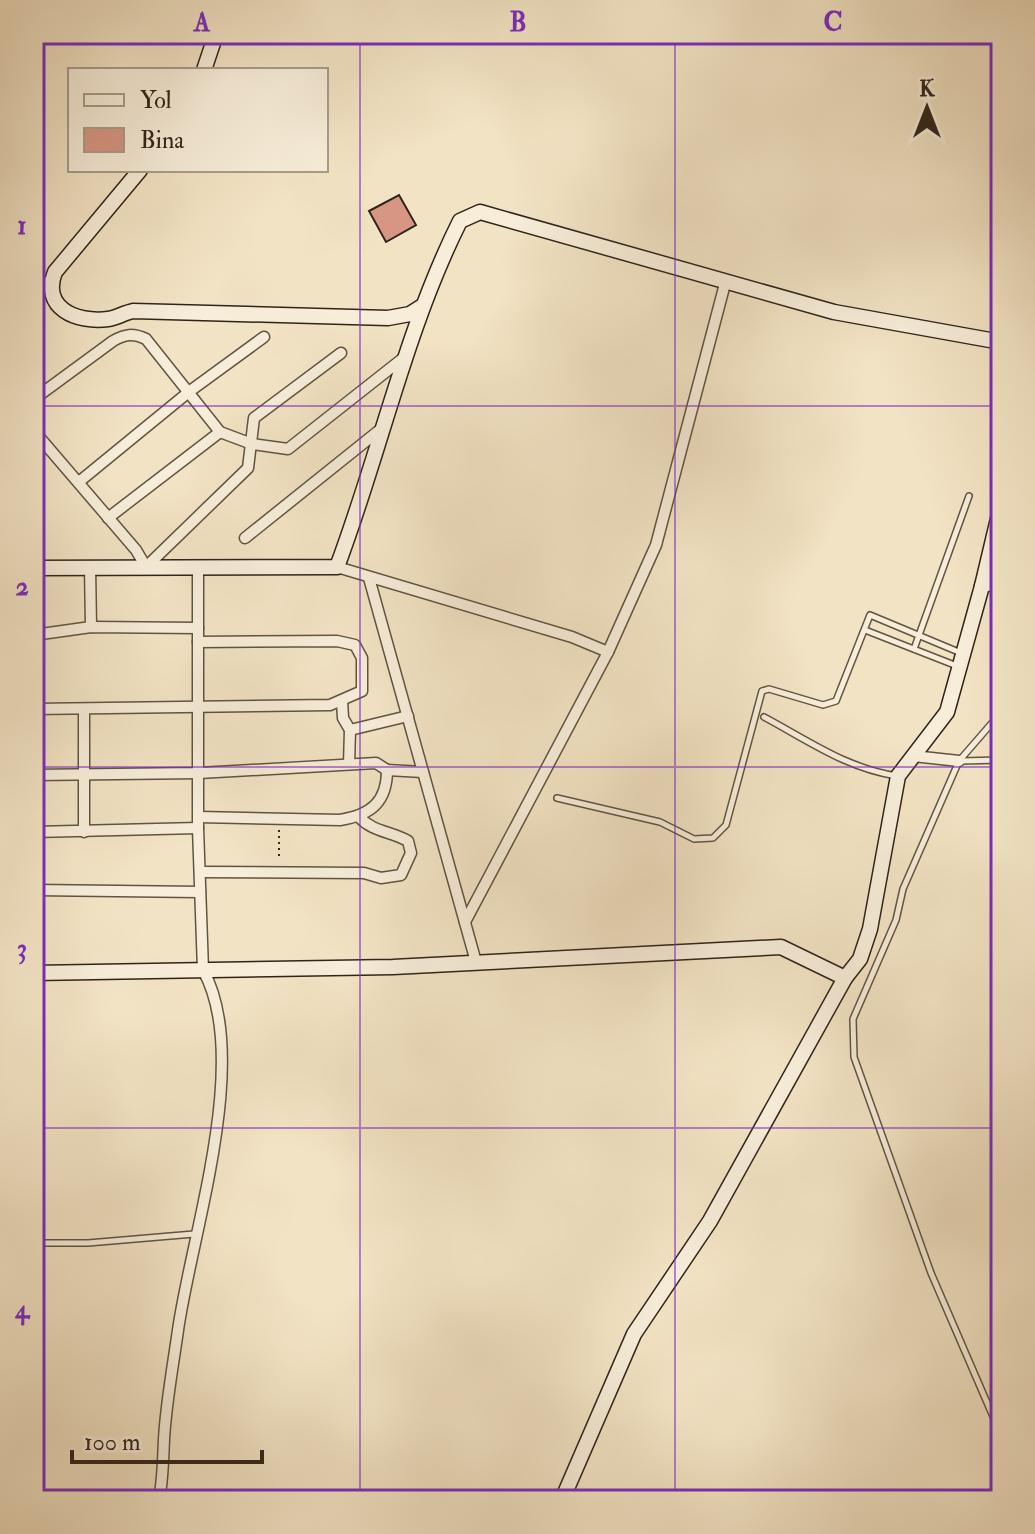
<svg xmlns="http://www.w3.org/2000/svg" width="1035" height="1534" viewBox="0 0 1035 1534" font-family="'IM FELL Double Pica',serif">
  <style>
    .building { fill: #d79684; stroke: #30241a; stroke-width: 2 }
    .lines { fill: none; stroke-linecap: round; stroke-linejoin: round }
    .lane-casing { stroke: #605444; stroke-width: 8 }
    .street-casing { stroke: #605444; stroke-width: 13 }
    .secondary-casing { stroke: #30241a; stroke-width: 17 }
    .path { stroke: #30241a; stroke-width: 2; stroke-dasharray: 2 4; stroke-linecap: butt }
    .lane { stroke: #f7edd9; stroke-width: 5 }
    .street { stroke: #f7edd9; stroke-width: 10 }
    .secondary { stroke: #f7edd9; stroke-width: 14 }
    .grid { fill: none; stroke: #7b2cbf; stroke-width: 2; stroke-opacity: 0.55 }
    .neatline { fill: none; stroke: #7b2cbf; stroke-width: 3 }
    .grid-label { font-size: 26px; text-anchor: middle; font-weight: bold; fill: #7b2cbf }
  </style>
  <rect width="100%" height="100%" fill="#f2e3c4"/>
  <filter id="stains"><feTurbulence type="fractalNoise" baseFrequency=".0025" numOctaves="4"/><feColorMatrix values="0 0 0 0 .2 0 0 0 0 .09 0 0 0 0 .02 0 0 0 .5 -.17"/></filter>
  <radialGradient id="worn" r=".72"><stop offset=".6" stop-color="#630" stop-opacity="0"/><stop offset="1" stop-color="#630" stop-opacity=".3"/></radialGradient>
  <!-- building -->
  <path class="building" d="M399,195L416,225L386,242L369,211Z"/>
  <g class="lines">
    <defs>
      <g id="lane">
        <path d="M865,630L957,666"/>
        <path d="M914,649L969,496"/>
        <path d="M1001,695L998,716L959,761L903,889L896,920L853,1019L854,1057L931,1273L1001,1435"/>
        <path d="M764,717C809,741 846,768 897,776"/>
        <path d="M960,761L1001,760"/>
        <path d="M557,798L660,822L694,839L713,838L726,825L762,691L769,689L823,705L836,701L870,615L961,653"/>
        <path d="M34,1243H88L194,1234"/>
      </g>
      <g id="street">
        <path d="M34,399L113,341C125,334 133,333 146,339L220,432L252,444L288,449L406,356"/>
        <path d="M34,431L136,550L146,567L248,468L254,418L341,353"/>
        <path d="M80,481L190,391L264,337"/>
        <path d="M108,518L220,432"/>
        <path d="M245,538L381,429"/>
        <path d="M90,567L91,627"/>
        <path d="M337,567L572,637L608,652"/>
        <path d="M369,578L476,962"/>
        <path d="M34,635L91,627L198,628"/>
        <path d="M342,701L343,718L350,730"/>
        <path d="M34,709L330,705L362,691V658L355,645L337,641L198,642"/>
        <path d="M84,709V832"/>
        <path d="M913,756L959,761"/>
        <path d="M349,764L350,730L408,716"/>
        <path d="M387,770L423,772"/>
        <path d="M34,775L199,773L376,763L387,770C387,802 371,815 340,820L199,817"/>
        <path d="M34,832L198,828"/>
        <path d="M200,872L364,873L381,878L401,875L411,853L408,841C390,831 373,832 359,817"/>
        <path d="M34,890L200,892"/>
        <path d="M465,922L608,652L656,545L726,280"/>
        <path d="M159,1500C163,1479 163,1460 164,1439C166,1403 173,1366 178,1330C192,1232 252,1058 203,970L198,828V567"/>
      </g>
      <g id="secondary">
        <path d="M204,70L216,34"/>
        <path d="M140,170L55,272C41,308 76,323 108,319C116,318 124,313 133,311L388,318L410,314L421,307"/>
        <path d="M34,284L50,285"/>
        <path d="M34,568L337,567C380,453 405,331 460,221L480,212L834,312L1001,342"/>
        <path d="M982,586L1001,506"/>
        <path d="M34,973L393,967L781,947L845,978L860,959L870,929L898,776L947,712L982,586L1001,579"/>
        <path d="M562,1500L634,1334L710,1221L845,978"/>
      </g>
    </defs>
    <!-- lane casing -->
    <use href="#lane" class="lane-casing"/>
    <!-- street casing -->
    <use href="#street" class="street-casing"/>
    <!-- secondary casing -->
    <use href="#secondary" class="secondary-casing"/>
    <!-- path -->
    <path class="path" d="M279,830V859"/>
    <!-- lane -->
    <use href="#lane" class="lane"/>
    <!-- street -->
    <use href="#street" class="street"/>
    <!-- secondary -->
    <use href="#secondary" class="secondary"/>
  </g>
  <!-- grid -->
  <path class="grid" d="M360,34V1500M675,34V1500M34,406H1001M34,767H1001M34,1128H1001"/>
  <!-- margin -->
  <rect width="1035" height="1534" fill="none" stroke="#f2e3c4" stroke-width="88"/>
  <!-- legend -->
  <rect x="68" y="68" width="260" height="104" fill="#f7edd9" stroke="#a79d8d" stroke-width="2"/>
  <rect x="84" y="94" width="40" height="12" fill="#f7edd9" stroke="#a79d8d" stroke-width="2"/>
  <text x="140" y="108" font-size="24" fill="#30241a">Yol</text>
  <rect x="84" y="128" width="40" height="24" fill="#d79684" stroke="#a79d8d" stroke-width="2"/>
  <text x="140" y="148" font-size="24" fill="#30241a">Bina</text>
  <!-- north arrow -->
  <g transform="translate(927 108)" stroke="#f7edd9" stroke-width="6" paint-order="stroke">
  <path d="M0-6L14 30L0 20L-14 30Z" fill="#30241a"/>
  <text y="-12" font-size="22" font-weight="bold" text-anchor="middle" fill="#30241a">K</text>
  </g>
  <!-- scale -->
  <path d="M72 1450v12h190v-12" fill="none" stroke="#30241a" stroke-width="4"/>
  <text x="84" y="1450" font-size="24" fill="#30241a" stroke="#f7edd9" stroke-width="6" paint-order="stroke">100 m</text>
  <rect x="44" y="44" width="947" height="1446" class="neatline"/>
  <g class="grid-label">
    <text x="202" y="31">A</text>
    <text x="518" y="31">B</text>
    <text x="833" y="31">C</text>
    <text x="22" y="234">1</text>
    <text x="22" y="595">2</text>
    <text x="22" y="957">3</text>
    <text x="22" y="1318">4</text>
  </g>
  <rect width="100%" height="100%" filter="url(#stains)"/>
  <rect width="100%" height="100%" fill="url(#worn)"/>
</svg>
